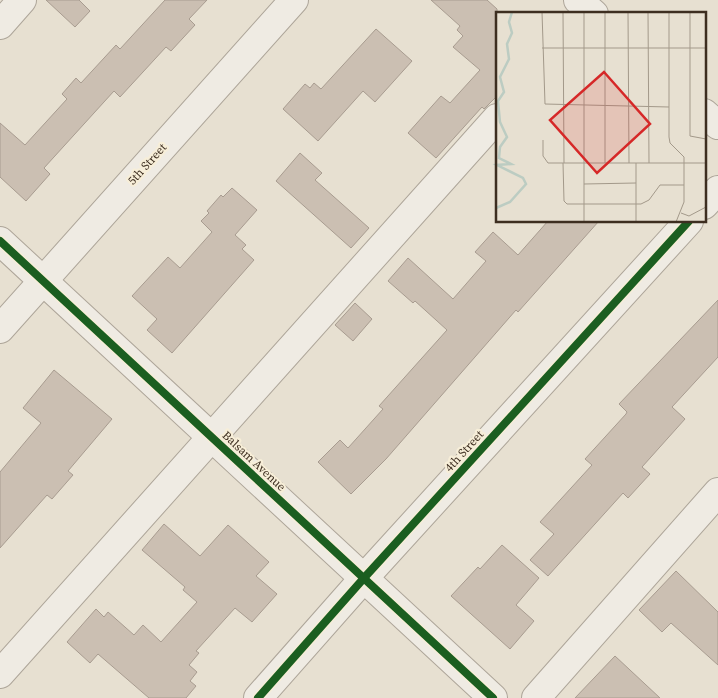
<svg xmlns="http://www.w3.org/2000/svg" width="718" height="698" viewBox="0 0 718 698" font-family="'Source Serif 4',serif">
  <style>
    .building { fill: #cbbfb2; stroke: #a89c90 }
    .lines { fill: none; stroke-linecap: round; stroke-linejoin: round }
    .minor-casing { stroke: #ada599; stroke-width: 30 }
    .minor { stroke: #efebe3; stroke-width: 28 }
    .cycleway-casing { stroke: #f7eed8; stroke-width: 11 }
    .cycleway { stroke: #1b5e20; stroke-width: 8 }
    .labels { text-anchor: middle; stroke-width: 4.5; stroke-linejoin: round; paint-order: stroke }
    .street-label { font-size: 12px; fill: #3d2e20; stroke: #f7eed8 }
    .inset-river { fill: none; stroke: #bcccc2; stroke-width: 2.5 }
    .inset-road { fill: none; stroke: #a3998a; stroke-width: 1 }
    .view { fill: #d62828; fill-opacity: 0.15; stroke: #d62828; stroke-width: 2.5 }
    .inset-edge { fill: none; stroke: #3d2e20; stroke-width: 2.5 }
  </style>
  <rect width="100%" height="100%" fill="#e7e0d1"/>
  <!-- building -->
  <g class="building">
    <path d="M46,0H79L90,11L75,27Z"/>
    <path d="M165,0H207L189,19L195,25L171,51L166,47L120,97L114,91L44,168L50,174L26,201L0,177V123L25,145L67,99L62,94L76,78L81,83L116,45L120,49Z"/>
    <path d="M431,0H487L497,9V96L484,109L482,107L436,158L408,133L441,96L450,103L480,70L453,47L463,36L457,30L460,26Z"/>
    <path d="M376,29L412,61L375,102L363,91L318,141L283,109L305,84L310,88L314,83L321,89Z"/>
    <path d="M300,153L322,173L315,180L369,228L351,248L276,181Z"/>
    <path d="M232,188L257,210L235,235L246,245L242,249L254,260L172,353L147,330L157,319L132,296L168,257L180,268L212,232L201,221L209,213L207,211L221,195L223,197Z"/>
    <path d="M548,221H599L518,312L516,310L386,459L351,494L318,462L340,440L348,448L383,409L379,406L447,330L415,301L413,303L388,281L408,258L453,299L486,261L475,252L493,232L518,255Z"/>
    <path d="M718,300V357L672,407L685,419L642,467L650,474L628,498L623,493L548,576L530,560L554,534L540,522L592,465L585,459L626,414L627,412L619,404Z"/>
    <path d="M355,303L372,319L353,341L335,325Z"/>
    <path d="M54,370L112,419L68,471L73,475L52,499L47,495L0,548V472L41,423L23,408Z"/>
    <path d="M164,524L200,556L228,525L269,562L256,576L277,594L252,622L235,608L196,651L199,653L189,665L197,672L190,681L196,686L186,698H149L98,654L90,663L67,642L96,609L104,617L108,612L134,635L143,625L161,642L197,602L183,590L185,587L142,550Z"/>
    <path d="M502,545L539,578L516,605L534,621L510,649L451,596L478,567L480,569Z"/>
    <path d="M676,571L718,612V665L671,623L662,632L639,610Z"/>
    <path d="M615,656L660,698H575Z"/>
  </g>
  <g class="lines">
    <defs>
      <g id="minor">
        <path d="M578,0L594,14"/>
        <path d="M0,25L22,0"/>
        <path d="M704,113L718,125"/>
        <path d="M704,205L718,190"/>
        <path d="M0,241L493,698"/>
        <path d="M0,329L294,0"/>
        <path d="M0,674L497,118"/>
        <path d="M258,698L364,578L689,221"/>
        <path d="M536,698L718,492"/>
      </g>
    </defs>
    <!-- minor casing -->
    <use href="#minor" class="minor-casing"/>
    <!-- minor -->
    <use href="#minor" class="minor"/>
    <defs>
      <g id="cycleway">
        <path d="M0,241L493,698"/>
        <path d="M258,698L364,578L689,221"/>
      </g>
    </defs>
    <!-- cycleway casing -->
    <use href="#cycleway" class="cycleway-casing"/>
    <!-- cycleway -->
    <use href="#cycleway" class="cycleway"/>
  </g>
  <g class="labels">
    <!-- street labels -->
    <g class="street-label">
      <text transform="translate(147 164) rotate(-48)" y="4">5th Street</text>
      <text transform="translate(464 451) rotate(-48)" y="4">4th Street</text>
      <text transform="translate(254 461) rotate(43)" y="4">Balsam Avenue</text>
    </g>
  </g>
  <!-- overview -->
  <g transform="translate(496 12)">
    <rect width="210" height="210" fill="#e7e0d1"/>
    <path class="inset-river" d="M0,196L14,190L30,172L27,166L1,153L15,152L3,146L4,135L11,125L4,110L2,89L8,80L4,65L13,47L11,32L16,21L13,10L16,0"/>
    <path class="inset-road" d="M46,0L49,92L173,95M67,0L68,151M88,0V210M109,0V151M132,0L133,151M152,0L153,151M173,0V125L174,131L188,145V190L180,210M194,0V124L210,127M46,36H210M47,128V144L52,151H210M67,151L68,189L71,192H145L153,188L164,173H188M140,151V210M88,172L140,171M185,201L193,204L210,195"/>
    <path class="view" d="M108,60L154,112L101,161L54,108Z"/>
    <rect width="210" height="210" class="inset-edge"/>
  </g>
</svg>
